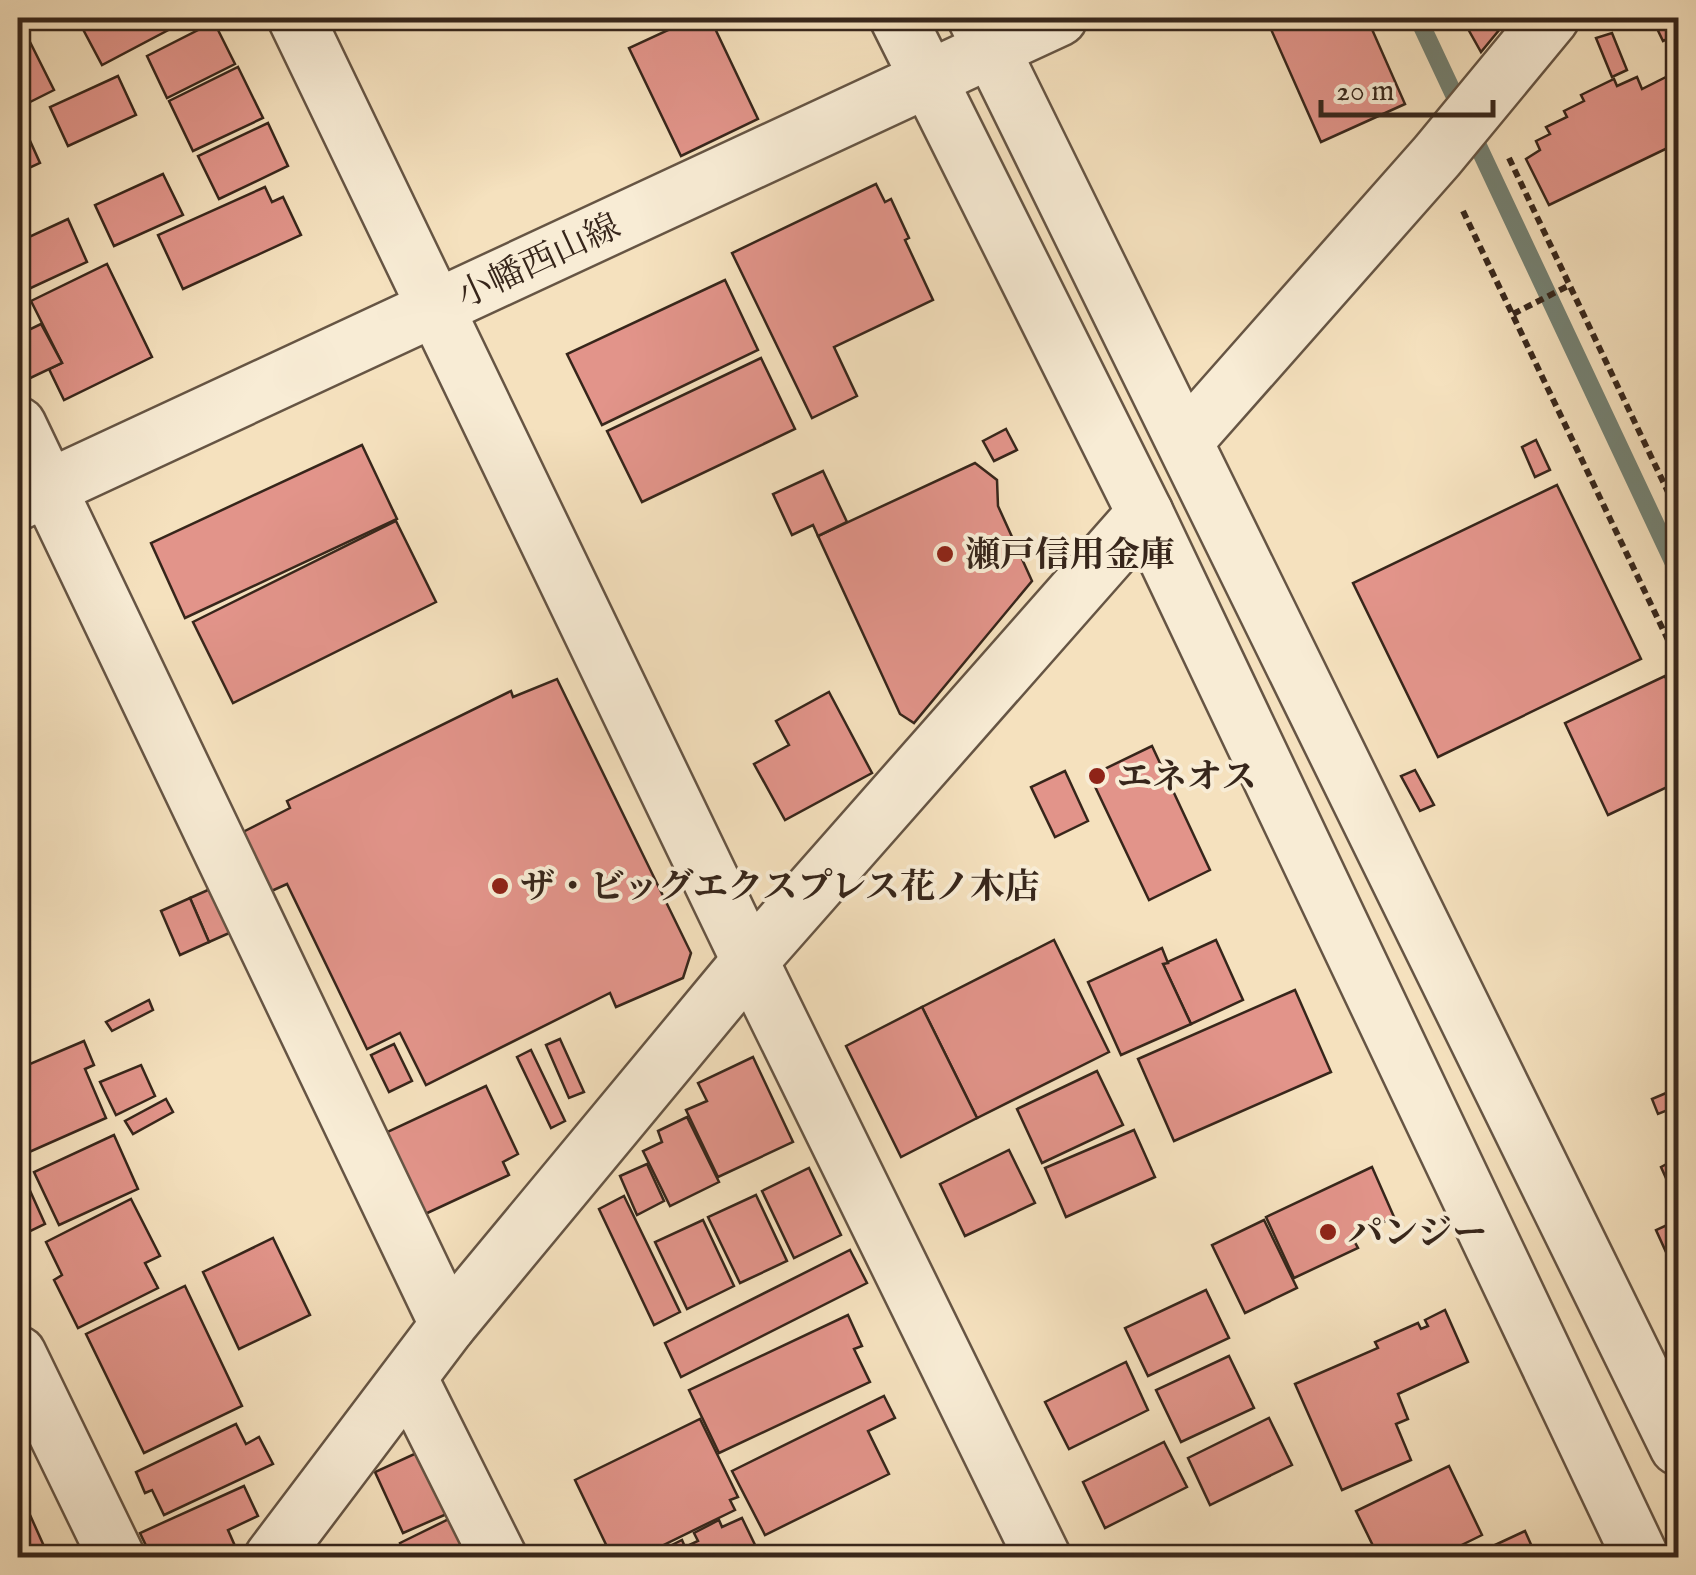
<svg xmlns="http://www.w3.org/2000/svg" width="1696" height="1575" viewBox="0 0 1696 1575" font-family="'IM FELL English','Noto Serif JP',serif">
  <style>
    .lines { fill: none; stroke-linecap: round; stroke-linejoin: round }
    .stream { stroke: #748173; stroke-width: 18 }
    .building { fill: #e2948a; stroke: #37261b; stroke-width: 2.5 }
    .minor-casing { stroke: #654; stroke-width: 60 }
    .path { stroke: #37261b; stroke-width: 6; stroke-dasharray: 8 5; stroke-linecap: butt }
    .minor { stroke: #f8ecd5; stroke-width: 55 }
    .poi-dot { fill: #8f2418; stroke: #f8ecd5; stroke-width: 4 }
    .labels { text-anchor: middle; stroke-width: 8; stroke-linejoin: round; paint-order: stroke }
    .street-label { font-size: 35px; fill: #37261b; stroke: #f8ecd5 }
    .poi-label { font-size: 35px; font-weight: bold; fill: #37261b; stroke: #f8ecd5; text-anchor: start }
  </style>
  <rect width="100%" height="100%" fill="#f5e1be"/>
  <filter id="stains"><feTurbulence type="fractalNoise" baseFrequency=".002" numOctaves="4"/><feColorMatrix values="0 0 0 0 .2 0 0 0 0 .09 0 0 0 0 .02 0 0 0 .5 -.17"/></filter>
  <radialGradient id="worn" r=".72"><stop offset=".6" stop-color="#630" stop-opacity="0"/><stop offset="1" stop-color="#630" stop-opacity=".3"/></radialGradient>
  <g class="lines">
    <!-- stream -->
    <path class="stream" d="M1418,18L1678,572"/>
  </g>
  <!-- building -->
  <g class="building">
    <path d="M18,18L54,90L18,108Z"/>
    <path d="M77,18H169L174,27L102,65Z"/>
    <path d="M694,18H710L758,119L681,156L629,48Z"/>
    <path d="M1266,18H1367L1405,104L1321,142Z"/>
    <path d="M1469,18H1509L1481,52L1463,20Z"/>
    <path d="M1652,18H1678V34L1663,41Z"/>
    <path d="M214,22L235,64L167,98L147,56Z"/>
    <path d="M1612,33L1627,70L1612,77L1596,38Z"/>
    <path d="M238,67L263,118L193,151L169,101Z"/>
    <path d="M1678,71V119L1672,122L1678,143L1549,205L1526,159L1540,150L1536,141L1550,134L1546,127L1567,117L1564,111L1584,101L1581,95L1614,79L1617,86L1637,77L1642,89Z"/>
    <path d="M118,76L136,115L68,146L50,107Z"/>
    <path d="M22,123L40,163L18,173V125Z"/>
    <path d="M268,123L288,166L219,199L198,156Z"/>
    <path d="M163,174L183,215L114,246L95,205Z"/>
    <path d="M876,184L885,202L891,199L909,238L905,240L933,300L834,347L857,396L812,418L732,253Z"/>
    <path d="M265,187L272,202L283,197L301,235L183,289L158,235Z"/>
    <path d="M68,219L87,262L20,293L18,242Z"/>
    <path d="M107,264L152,357L64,400L49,369L62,363L31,301Z"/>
    <path d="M725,280L758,350L602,425L567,354Z"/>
    <path d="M41,324L62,363L24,381L18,368V335Z"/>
    <path d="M761,358L795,429L642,502L607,431Z"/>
    <path d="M1006,429L1017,450L994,461L983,441Z"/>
    <path d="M1536,440L1550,470L1535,477L1522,447Z"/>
    <path d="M362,445L397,519L185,618L151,543Z"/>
    <path d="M975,463L997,480L998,506L1032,581L914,723L900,714L818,536Z"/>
    <path d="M823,471L847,522L818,536L813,525L792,535L773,494Z"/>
    <path d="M1557,485L1641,659L1438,757L1353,583Z"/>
    <path d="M396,521L436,602L233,703L193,622Z"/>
    <path d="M1665,676L1678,707V782L1608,815L1565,723Z"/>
    <path d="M557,679L691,953L683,978L616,1007L610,993L426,1085L400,1033L367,1049L287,884L267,893L239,834L290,808L287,801L511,691L513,697Z"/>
    <path d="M829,692L872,773L785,820L754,764L789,745L776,721Z"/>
    <path d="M1152,746L1210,870L1149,900L1090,776Z"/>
    <path d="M1415,770L1434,805L1420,811L1401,776Z"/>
    <path d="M1065,771L1088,821L1055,837L1031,787Z"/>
    <path d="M217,886L236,930L209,942L190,898Z"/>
    <path d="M190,898L209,942L180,955L161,911Z"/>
    <path d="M1054,940L1109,1052L977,1118L922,1007Z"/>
    <path d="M1216,940L1243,1000L1191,1024L1163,964Z"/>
    <path d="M1162,948L1168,963L1163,964L1191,1024L1121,1055L1088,982Z"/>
    <path d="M1295,990L1331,1072L1174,1141L1138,1059Z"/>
    <path d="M149,1000L153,1010L112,1031L106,1022Z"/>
    <path d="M922,1007L977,1118L901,1157L846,1046Z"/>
    <path d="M560,1039L584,1092L569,1098L546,1045Z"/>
    <path d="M84,1041L94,1065L85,1069L106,1118L18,1157V1069Z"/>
    <path d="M394,1044L412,1081L389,1092L371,1055Z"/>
    <path d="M531,1050L565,1121L551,1128L517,1057Z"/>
    <path d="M753,1057L793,1142L718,1177L686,1110L707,1101L698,1083Z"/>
    <path d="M141,1065L155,1096L116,1115L100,1082Z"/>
    <path d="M1097,1071L1123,1125L1042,1163L1017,1109Z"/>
    <path d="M486,1086L518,1154L503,1162L509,1175L423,1215L385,1133Z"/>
    <path d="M1678,1088V1106L1658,1114L1652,1099Z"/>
    <path d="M166,1099L173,1112L133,1134L125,1121Z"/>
    <path d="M687,1117L719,1182L670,1206L643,1151L662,1142L658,1131Z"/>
    <path d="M1134,1130L1155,1177L1066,1217L1045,1168Z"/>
    <path d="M114,1135L138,1189L59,1225L34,1172Z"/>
    <path d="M1009,1150L1035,1203L965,1236L940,1184Z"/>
    <path d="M1678,1158V1205L1661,1167Z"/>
    <path d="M647,1164L664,1201L637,1215L620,1176Z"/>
    <path d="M1372,1167L1394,1217L1352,1237L1358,1248L1294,1278L1266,1217Z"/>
    <path d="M809,1168L841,1235L794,1258L762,1191Z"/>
    <path d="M27,1184L45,1224L18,1237V1188Z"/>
    <path d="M756,1195L787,1261L740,1283L708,1217Z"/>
    <path d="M624,1196L680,1312L654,1325L599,1209Z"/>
    <path d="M131,1199L160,1256L145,1263L158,1288L78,1328L54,1280L62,1275L46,1242Z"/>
    <path d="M703,1220L734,1286L687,1309L655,1242Z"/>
    <path d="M1264,1220L1297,1288L1245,1313L1212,1245Z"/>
    <path d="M1678,1220V1260L1671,1263L1656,1230Z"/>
    <path d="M273,1238L310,1315L239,1349L203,1272Z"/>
    <path d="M850,1250L867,1283L681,1377L665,1343Z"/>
    <path d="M185,1286L242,1406L144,1453L86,1334Z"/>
    <path d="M1206,1290L1229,1338L1148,1376L1125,1328Z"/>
    <path d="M1445,1310L1468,1362L1398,1394L1408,1419L1396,1424L1411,1460L1342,1490L1295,1384L1378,1348L1375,1342L1418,1323L1421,1329L1428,1326L1425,1320Z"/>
    <path d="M848,1315L862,1346L854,1349L870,1382L719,1453L689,1390Z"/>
    <path d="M1229,1356L1254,1408L1181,1442L1156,1390Z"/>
    <path d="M1126,1362L1148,1410L1069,1449L1045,1402Z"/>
    <path d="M884,1396L895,1418L868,1431L889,1474L765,1535L732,1471Z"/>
    <path d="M1269,1418L1292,1465L1210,1505L1188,1458Z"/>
    <path d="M700,1419L738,1497L730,1500L735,1510L637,1558H605L611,1555L575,1480Z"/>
    <path d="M236,1424L246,1444L259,1437L273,1464L164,1515L152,1490L145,1493L136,1472Z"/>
    <path d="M1164,1442L1187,1487L1105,1528L1083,1482Z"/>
    <path d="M421,1451L449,1513L403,1533L375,1472Z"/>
    <path d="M1449,1466L1482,1535L1435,1558H1379L1356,1511Z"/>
    <path d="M244,1486L258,1516L228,1530L235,1546L216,1555L218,1558H190L188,1554L181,1558H152L140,1533Z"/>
    <path d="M22,1497L47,1553L37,1558H18V1499Z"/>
    <path d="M453,1517L473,1558H406L400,1543Z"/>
    <path d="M742,1518L757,1549L740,1558H646L682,1540L685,1547L698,1541L694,1533L719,1520L722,1527Z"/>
    <path d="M1525,1531L1537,1558H1467Z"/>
  </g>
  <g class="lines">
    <defs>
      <g id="minor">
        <path d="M296,18L750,961L1043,1558"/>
        <path d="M898,18L1145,513L1641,1558"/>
        <path d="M976,18L1678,1447"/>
        <path d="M18,425L448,1325"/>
        <path d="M1185,441L1437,156L1551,18"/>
        <path d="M18,502L1059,18"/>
        <path d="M18,1354L117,1558"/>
        <path d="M409,1378L499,1558"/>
        <path d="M272,1558L448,1325L750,961L1145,513"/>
      </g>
    </defs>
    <!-- minor casing -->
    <use href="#minor" class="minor-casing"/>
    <!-- path -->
    <g class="path">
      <path d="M1509,158L1678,513"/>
      <path d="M1463,211L1678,661"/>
      <path d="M1513,314L1570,285"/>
    </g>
    <!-- minor -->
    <use href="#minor" class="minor"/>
  </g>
  <!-- markers -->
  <g class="poi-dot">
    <circle cx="945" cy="554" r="10"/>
    <circle cx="1097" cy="776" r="10"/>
    <circle cx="500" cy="886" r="10"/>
    <circle cx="1328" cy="1232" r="10"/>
  </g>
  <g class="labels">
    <!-- street labels -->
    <g class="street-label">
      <text transform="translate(538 260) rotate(-25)" y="12">小幡西山線</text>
    </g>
    <!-- poi labels -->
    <g class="poi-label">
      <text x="965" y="566">瀬戸信用金庫</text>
      <text x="1117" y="788">エネオス</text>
      <text x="520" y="898">ザ・ビッグエクスプレス花ノ木店</text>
      <text x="1348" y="1244">パンジー</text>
    </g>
  </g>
  <!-- margin -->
  <rect width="1696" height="1575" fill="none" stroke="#f5e1be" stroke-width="60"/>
  <rect x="20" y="20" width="1656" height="1535" fill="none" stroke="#37261b" stroke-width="5"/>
  <rect x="30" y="30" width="1636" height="1515" fill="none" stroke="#37261b" stroke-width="2.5"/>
  <!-- scale -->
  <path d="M1321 100v15h172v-15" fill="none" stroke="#37261b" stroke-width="5"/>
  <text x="1336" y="100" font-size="30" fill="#37261b" stroke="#f8ecd5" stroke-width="8" paint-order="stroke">20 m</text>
  <rect width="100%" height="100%" filter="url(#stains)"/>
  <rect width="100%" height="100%" fill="url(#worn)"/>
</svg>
